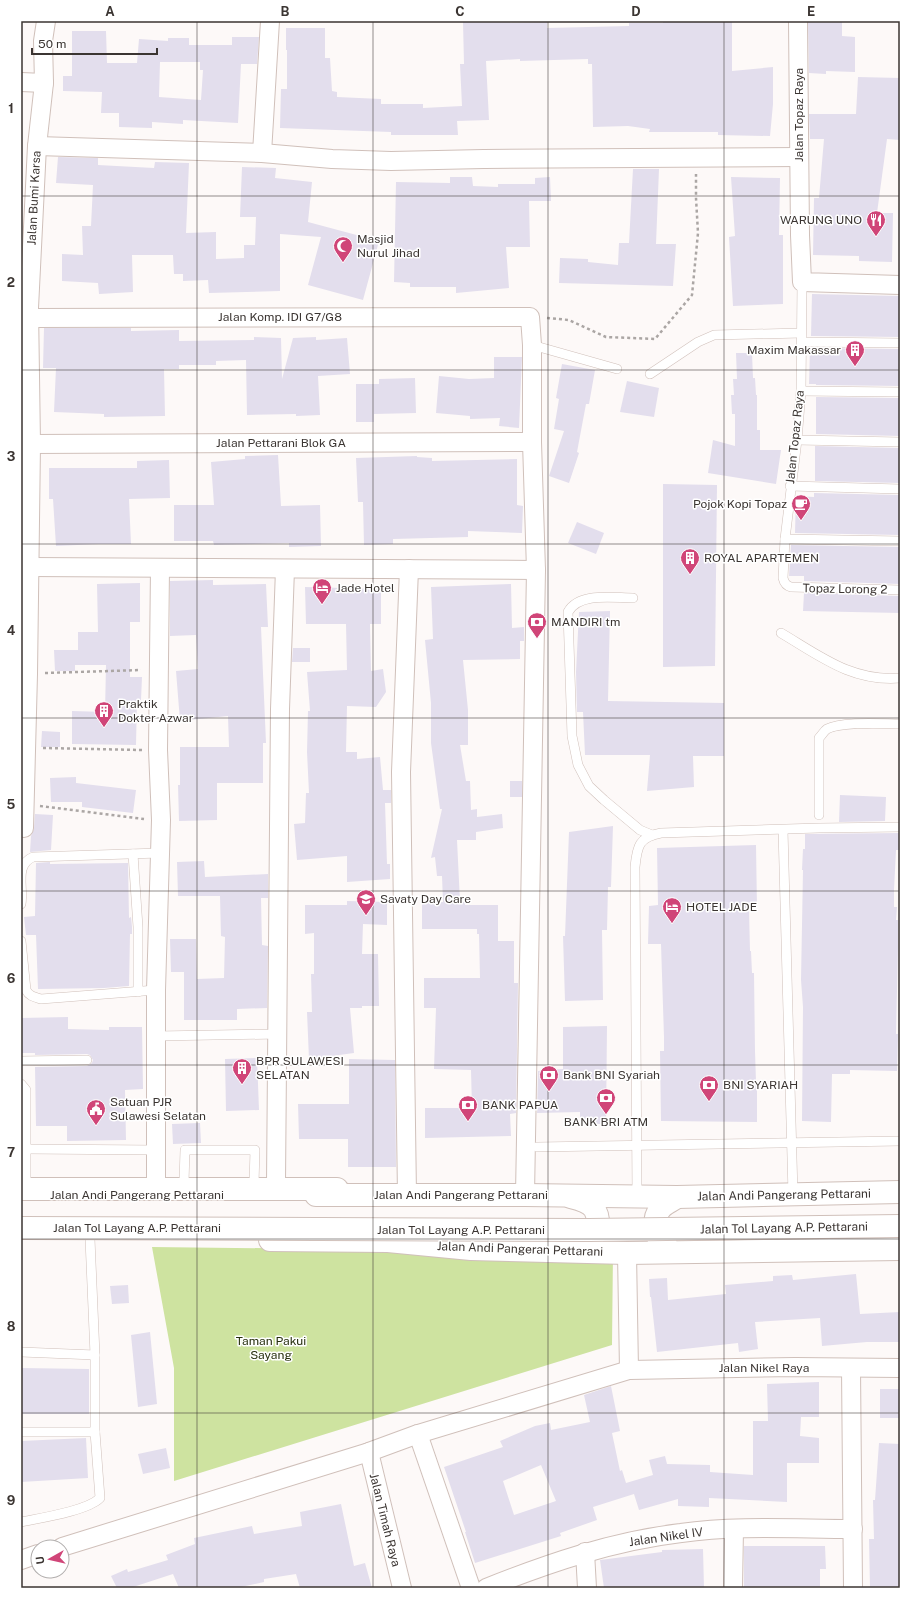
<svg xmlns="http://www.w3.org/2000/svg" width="921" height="1609" viewBox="0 0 921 1609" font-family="'Public Sans',sans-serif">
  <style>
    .green { fill: #cee3a0 }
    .building { fill: #e3deed; fill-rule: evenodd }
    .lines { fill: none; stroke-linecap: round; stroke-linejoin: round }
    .service-casing { stroke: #d0c0ba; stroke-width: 10 }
    .minor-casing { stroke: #d0c0ba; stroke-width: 20 }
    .trunk-casing { stroke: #d0c0ba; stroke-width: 24 }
    .motorway-casing { stroke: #d0c0ba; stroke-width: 24 }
    .path { stroke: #aba6a4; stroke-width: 2.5; stroke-dasharray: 3 3; stroke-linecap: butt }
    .service { stroke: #fff; stroke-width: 9 }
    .minor { stroke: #fff; stroke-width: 18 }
    .trunk { stroke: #fff; stroke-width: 22 }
    .motorway { stroke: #fff; stroke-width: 22 }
    .motorway-bridge-casing { stroke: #d0c0ba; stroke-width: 24; stroke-linecap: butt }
    .motorway-bridge { stroke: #fff; stroke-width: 22 }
    .grid { fill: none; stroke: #3b3532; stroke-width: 1; stroke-opacity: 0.55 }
    .labels { text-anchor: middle; stroke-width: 3; stroke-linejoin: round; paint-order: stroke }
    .street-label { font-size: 12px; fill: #3b3532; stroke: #fff }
    .poi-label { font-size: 12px; fill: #3b3532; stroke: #fff; text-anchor: start }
    .park-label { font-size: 12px; fill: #252e0c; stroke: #fff }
    .neatline { fill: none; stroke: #3b3532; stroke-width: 1.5 }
    .grid-label { font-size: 13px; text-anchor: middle; font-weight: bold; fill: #3b3532 }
  </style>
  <rect width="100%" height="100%" fill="#fdf9f8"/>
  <!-- green -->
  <path class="green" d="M152,1247L613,1252L612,1345L174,1481V1368Z"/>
  <!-- building -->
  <g class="building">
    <path d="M487,21H510V23L547,22V28L629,26V23H663V21H732V71L773,67V104L770,136L718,135V132H649L650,129L628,126L593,127L592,64H588V59L520,61V59L486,61L489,120L457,121L458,135H391V132L280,128L281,89H287V50H286V28H325V58H330L332,91L337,92V97L381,99V104H423V108L462,106L460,64H464L463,22Z"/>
    <path d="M808,21H842V36L855,37V72L826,71V74L809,73Z"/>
    <path d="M72,31H106L107,63H137L139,39L168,41V38H189V45H232V37H259L257,64H241L238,123L183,120V124L152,122V128L119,127V113H101L102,92L63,91V76H72ZM160,62H200V70H203L201,100L159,97Z"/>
    <path d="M858,77L900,78V140L887,139L877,213H893L892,262L859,261V256L813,255L814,198H819L824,139H810L809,114H856Z"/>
    <path d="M58,157L98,158V165L154,168L155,162L189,163L186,233L216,232V259L244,258V245H255L256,217H240L242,167L276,168L275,178L312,182L308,222L379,241L363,300L308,285L321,237L280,234V291L209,293L208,280L183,281V274H174L173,255H132L133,292L99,294L98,283L62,281V254L83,255L82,226H91L93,185L56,183Z"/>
    <path d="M633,169H659L656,244H676L673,286L559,283L560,258L588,259V262L618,265L619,243H629Z"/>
    <path d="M450,177H472L473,186L498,187V184H535V178L550,177L551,201H529L530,247H506L509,288L456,293V287H410V283L394,282L396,182L450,183Z"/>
    <path d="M731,177L780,178L779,235H783V304L733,306L729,237L735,236Z"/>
    <path d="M812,294L900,296V337L811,336Z"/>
    <path d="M44,328H131V331L179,330V341L254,340V337L281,338L282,379L293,338L316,337V340L347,338L350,374L318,376L320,415L296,416V414L247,415L246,360L216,361V365H179V369H164L165,416L104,417V414L54,412L56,368H43Z"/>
    <path d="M811,348L900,349V386L816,385V384H809L810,349Z"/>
    <path d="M736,353H752L753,378H755L756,395H757V430H760V450H781L776,484L708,473L713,440L735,446V414H732L731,395H734L733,379H737Z"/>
    <path d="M494,357H522L519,428L499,426L500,418L470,419V416L436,413L439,376L469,379L494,378Z"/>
    <path d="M562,364L595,370L589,404H586L577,452L579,453L569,483L549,476L564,431L554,429L559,399L556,398Z"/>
    <path d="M415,378L416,413L374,414V422H356V384H379V379Z"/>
    <path d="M627,381L659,388L654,417L620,412Z"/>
    <path d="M816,397L900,398V436L816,434Z"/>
    <path d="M815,446L900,448V483L815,481Z"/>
    <path d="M278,455L281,506L320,505L321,546L289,547V543L214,545L213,541H174V505H214L211,462L245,459V456Z"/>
    <path d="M417,456V457L432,458V461L517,459V505L523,506L522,533L468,531V537L393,539V544L364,545L363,502H358L356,458Z"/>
    <path d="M169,460L170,498L129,499L131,544H99L56,546L53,499H49V468H137V461Z"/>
    <path d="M663,484L717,485L715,666L663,667Z"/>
    <path d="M814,493L900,495V535L795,533L796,496L814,497Z"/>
    <path d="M577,522L604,533L596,554L568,543Z"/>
    <path d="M791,545L900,547V584L804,581V576H789Z"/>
    <path d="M213,580V585L266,584L268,627H261L266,743H263V783H217V820L179,821L178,785H180V747H229L228,716L180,721L176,671L198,669L196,635L170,636V581Z"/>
    <path d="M140,583V622H130V677H142L141,700H137L136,745L72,744V711L105,712L106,665H75V671H55L54,650H78V632H98L97,584Z"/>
    <path d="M511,584L512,628L524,627V641H520V659L463,660L468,710V745H460L466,781H470L471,810L477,809V817L502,814L503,828L476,832V840H457L460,902H465V905H498V941H514V983H518L516,1113L510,1114L511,1136L425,1138V1108H472L471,1070L434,1069L436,1008H424V978H480L479,934H477V929H422V902H443L442,876H437L435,857L431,858L442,809H440L431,743V703L425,640L433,639L431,587Z"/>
    <path d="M305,587L381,589V624H370L371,671L383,669L386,692L376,707L347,706L346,752H357V759L380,757L383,790H391V803H385L387,864H390V879L347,882V856L297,860L294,824L305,823L306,793H309L307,752L308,711H310L307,672L347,670L346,624H306Z"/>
    <path d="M804,593L900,596V613L803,611Z"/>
    <path d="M610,611L608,701L724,703V756H693L694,787L647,791L650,755H585L583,712H577L576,672L579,612Z"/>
    <path d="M293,648H310V662H292Z"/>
    <path d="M42,731L60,732V747H41Z"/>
    <path d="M76,777V783L136,790L133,813L82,807V802H51L50,778Z"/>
    <rect x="510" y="781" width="12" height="16"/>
    <path d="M840,795L886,797L885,821L839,822Z"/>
    <path d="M35,814L53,815L51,850L30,852L31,836L34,828Z"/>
    <path d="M613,826L611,887H608L607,930H602L603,1000L565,1001L563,936H565L569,832Z"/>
    <path d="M900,833V850H896L894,890V907H897L896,920H898V947L896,1034H898L897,1071L850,1070V1074H832L831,1122L802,1121L803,1007L801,980L803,870H802L803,849H805V834Z"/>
    <path d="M756,845L757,909H749L750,951H751L752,973H754L755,1051L756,1082H757V1122L661,1121L660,1051H664V1037L661,944H648L649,906L658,905L657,848Z"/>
    <path d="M204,861L205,877L268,874V898H261L262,945L268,946L267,1008L237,1009V1020H184V972H171L170,939H196L197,979L224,978L225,937L221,936L220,896H178L177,862Z"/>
    <path d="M50,862V864L128,863L129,918L131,917L132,927V934H130L129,986L104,988L38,989L36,935H26L24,917L35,916L36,863Z"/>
    <path d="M347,901L387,902V925L363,924L362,954H378L379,1006H362V1008H350L354,1053L309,1059L307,1012H312L311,974H314V933L305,934V905H347Z"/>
    <path d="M68,1017V1029L109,1030V1027H142L143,1089L125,1090L126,1140L67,1141V1126H36L35,1067L87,1066L92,1063L93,1060L90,1055L87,1054L35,1055V1053H21V1018Z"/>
    <path d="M607,1026L606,1124H580V1112L537,1113L538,1071L563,1069V1027Z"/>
    <path d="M257,1058L259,1110L226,1111L225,1059Z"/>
    <path d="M349,1059L395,1060L396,1167H348V1139H299L298,1104H349Z"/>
    <path d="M200,1123L201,1143L173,1144L172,1124Z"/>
    <path d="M856,1274L860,1314L900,1312V1342H867L822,1346L820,1318L755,1322L758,1349L739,1352L738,1343L657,1352L651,1297H650L649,1279L667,1278L668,1300L726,1294L725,1285L773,1281V1276L792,1275L793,1280Z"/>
    <path d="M128,1285L129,1303L112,1304L110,1286Z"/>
    <path d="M150,1332L157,1404L138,1407L131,1335Z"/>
    <path d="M21,1368L89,1369V1414H21Z"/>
    <path d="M819,1382V1417H801L800,1436L819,1438V1463H787V1502L709,1498V1507L678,1506V1499L639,1510L634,1494L593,1507L597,1520L560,1533L561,1536L475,1563L465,1532H466L444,1467L503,1447L500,1441L535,1426L550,1423L551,1430L590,1422L584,1395L611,1386L620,1431L612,1433L620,1471L622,1470L626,1483L653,1475L649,1460L665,1456L667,1464L710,1465V1472L753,1475V1421H768L767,1384ZM541,1465L556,1501L514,1515L503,1481Z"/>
    <rect x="880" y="1389" width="20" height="29"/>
    <path d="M86,1438L88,1478L21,1482V1441Z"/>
    <path d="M879,1443L900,1444V1588H870L869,1539H874L873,1500H875Z"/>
    <path d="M166,1448L170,1468L143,1474L138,1454Z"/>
    <path d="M341,1504L354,1566L365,1563L372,1588H300L296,1574L264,1579V1582L236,1588H179L173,1574L130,1588H117L111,1576L127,1569L128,1572L168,1560L166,1555L195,1544L194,1538L252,1526L254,1534L302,1526L300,1512Z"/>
    <path d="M744,1546H825L826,1569H820V1588H744Z"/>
    <path d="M703,1549L704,1588H604L600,1560L662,1552V1550Z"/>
  </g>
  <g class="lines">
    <defs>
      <g id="service">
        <path d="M802,282L801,391L797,440L785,539L783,578C784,582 786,586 791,587L900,590"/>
        <path d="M802,342L900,343"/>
        <path d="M532,345L617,369"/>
        <path d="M650,374L698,342L714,335L801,333"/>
        <path d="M801,391L900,392"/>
        <path d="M797,440L900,442"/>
        <path d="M790,486L900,489"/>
        <path d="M785,539L900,541"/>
        <path d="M633,598C613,598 579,592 568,612L572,736L578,765L589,786L604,800L640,830L652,835"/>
        <path d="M781,633C820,656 852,682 900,678"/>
        <path d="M819,815V738C822,735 824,731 827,729C842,721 883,724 900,724"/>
        <path d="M783,830L793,1194"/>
        <path d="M133,854L138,927V992"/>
        <path d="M21,904C24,888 14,865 33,857L160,853"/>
        <path d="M21,941L26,990C29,996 34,997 41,999L156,990"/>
        <path d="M157,1036L278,1034"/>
        <path d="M21,1061L87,1060"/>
        <path d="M21,1084L26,1090V1182"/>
        <path d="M537,1147L900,1141"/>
        <path d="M26,1149L156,1150"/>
        <path d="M184,1182L185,1150H255L254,1183"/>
        <path d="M637,1196L635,867C637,846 639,837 661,833L819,828L900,827"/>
        <path d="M21,1352L95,1355"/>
        <path d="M21,1432H95"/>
        <path d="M21,1522C40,1518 87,1511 100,1498L95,1432V1355L90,1239"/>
      </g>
      <g id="minor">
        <path d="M798,21L800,235L802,282L900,285"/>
        <path d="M21,82L44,83"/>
        <path d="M37,146L262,153L332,159L391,161L484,159L799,157"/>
        <path d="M262,153L270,21"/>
        <path d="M29,318L530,317L532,345V442L536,570L525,1195"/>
        <path d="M31,444L532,442"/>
        <path d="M29,567L536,570"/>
        <path d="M24,828L28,674L31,444L29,308L37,146L44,83L43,41L46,21"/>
        <path d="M156,1182V990L161,820L158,750L160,568"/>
        <path d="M276,1183L280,709L285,569"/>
        <path d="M407,1195L401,772L409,569"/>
        <path d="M627,1253L629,1370"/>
        <path d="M851,1368L853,1588"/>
        <path d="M418,1434L471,1588"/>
        <path d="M369,1452L402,1588"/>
        <path d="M62,1547L369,1452L418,1434L629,1370L795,1367L900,1368"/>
        <path d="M585,1552L587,1588"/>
        <path d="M21,1560L38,1554"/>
        <path d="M486,1588C549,1563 613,1541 681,1533C737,1525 796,1529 853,1529"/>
        <path d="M733,1588L734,1529"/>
      </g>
      <g id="trunk">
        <path d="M316,1195H525L677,1197L900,1192"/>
        <path d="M571,1197C579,1199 591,1202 595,1210C602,1224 596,1236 586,1245"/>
        <path d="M270,1240L388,1241L471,1249L627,1253L900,1249"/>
        <path d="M666,1245C653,1238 652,1218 661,1208C665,1203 672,1201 677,1197"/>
      </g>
      <path id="motorway" d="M21,1189H337"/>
    </defs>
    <!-- service casing -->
    <use href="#service" class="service-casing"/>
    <!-- minor casing -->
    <use href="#minor" class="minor-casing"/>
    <!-- trunk casing -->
    <use href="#trunk" class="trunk-casing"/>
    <!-- motorway casing -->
    <use href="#motorway" class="motorway-casing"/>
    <!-- path -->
    <g class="path">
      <path d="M547,318L569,320L606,337L655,339L692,295L698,233L696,198V174"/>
      <path d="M45,673L141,670"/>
      <path d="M43,748L142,750"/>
      <path d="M40,806L144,819"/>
    </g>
    <!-- service -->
    <use href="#service" class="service"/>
    <!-- minor -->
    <use href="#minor" class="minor"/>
    <!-- trunk -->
    <use href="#trunk" class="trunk"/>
    <!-- motorway -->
    <use href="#motorway" class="motorway"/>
    <defs>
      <path id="motorway-bridge" d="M21,1228L589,1230L900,1226"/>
    </defs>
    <!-- motorway-bridge casing -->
    <use href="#motorway-bridge" class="motorway-bridge-casing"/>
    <!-- motorway-bridge -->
    <use href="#motorway-bridge" class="motorway-bridge"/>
  </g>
  <!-- grid -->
  <path class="grid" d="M197,21V1588M373,21V1588M548,21V1588M724,21V1588M21,196H900M21,370H900M21,544H900M21,718H900M21,891H900M21,1065H900M21,1239H900M21,1413H900"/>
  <!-- icons -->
  <defs>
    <symbol id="restaurant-pin" viewBox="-11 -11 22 30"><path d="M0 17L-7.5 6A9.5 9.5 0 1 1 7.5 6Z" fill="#d04578" stroke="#fff"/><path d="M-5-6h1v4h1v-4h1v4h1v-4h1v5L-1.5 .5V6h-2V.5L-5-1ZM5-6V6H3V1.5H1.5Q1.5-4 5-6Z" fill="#fff"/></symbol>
    <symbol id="mosque-pin" viewBox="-11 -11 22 30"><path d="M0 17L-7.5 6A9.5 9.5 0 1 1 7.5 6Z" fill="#d04578" stroke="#fff"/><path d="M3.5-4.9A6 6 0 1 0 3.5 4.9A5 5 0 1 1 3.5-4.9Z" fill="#fff"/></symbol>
    <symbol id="building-pin" viewBox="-11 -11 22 30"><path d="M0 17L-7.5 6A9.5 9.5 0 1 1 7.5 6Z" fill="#d04578" stroke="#fff"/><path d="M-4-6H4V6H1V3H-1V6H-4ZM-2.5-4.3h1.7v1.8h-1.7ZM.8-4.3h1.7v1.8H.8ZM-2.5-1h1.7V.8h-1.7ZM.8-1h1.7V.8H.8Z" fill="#fff"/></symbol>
    <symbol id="cafe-pin" viewBox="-11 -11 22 30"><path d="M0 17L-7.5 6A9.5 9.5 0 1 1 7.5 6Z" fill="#d04578" stroke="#fff"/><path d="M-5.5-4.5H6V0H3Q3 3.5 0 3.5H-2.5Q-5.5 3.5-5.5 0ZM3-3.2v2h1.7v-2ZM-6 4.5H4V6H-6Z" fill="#fff"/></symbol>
    <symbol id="hotel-pin" viewBox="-11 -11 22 30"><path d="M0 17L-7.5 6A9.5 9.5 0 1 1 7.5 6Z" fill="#d04578" stroke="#fff"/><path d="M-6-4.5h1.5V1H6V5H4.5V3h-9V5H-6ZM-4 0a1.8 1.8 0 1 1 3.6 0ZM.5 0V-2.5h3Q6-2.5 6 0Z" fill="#fff"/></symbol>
    <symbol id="bank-pin" viewBox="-11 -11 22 30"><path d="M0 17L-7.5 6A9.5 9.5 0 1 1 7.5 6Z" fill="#d04578" stroke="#fff"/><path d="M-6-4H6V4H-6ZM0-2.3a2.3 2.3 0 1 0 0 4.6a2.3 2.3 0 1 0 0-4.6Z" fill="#fff"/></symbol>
    <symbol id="school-pin" viewBox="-11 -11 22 30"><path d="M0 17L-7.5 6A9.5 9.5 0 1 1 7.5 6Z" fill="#d04578" stroke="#fff"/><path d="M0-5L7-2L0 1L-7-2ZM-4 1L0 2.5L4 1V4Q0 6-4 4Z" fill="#fff"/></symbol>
    <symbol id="civic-pin" viewBox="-11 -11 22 30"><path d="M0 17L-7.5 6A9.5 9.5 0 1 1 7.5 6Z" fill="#d04578" stroke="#fff"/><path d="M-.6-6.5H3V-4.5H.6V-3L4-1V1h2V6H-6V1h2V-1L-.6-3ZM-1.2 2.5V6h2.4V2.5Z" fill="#fff"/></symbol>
  </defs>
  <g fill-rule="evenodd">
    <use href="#restaurant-pin" x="865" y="209" width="22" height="30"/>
    <use href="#mosque-pin" x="332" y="235" width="22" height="30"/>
    <use href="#building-pin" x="844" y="339" width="22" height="30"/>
    <use href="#cafe-pin" x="790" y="493" width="22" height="30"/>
    <use href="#building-pin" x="679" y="547" width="22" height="30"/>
    <use href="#hotel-pin" x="311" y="577" width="22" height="30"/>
    <use href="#bank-pin" x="526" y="611" width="22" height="30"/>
    <use href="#building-pin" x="93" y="700" width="22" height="30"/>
    <use href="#school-pin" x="355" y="888" width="22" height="30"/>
    <use href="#hotel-pin" x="661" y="896" width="22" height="30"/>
    <use href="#building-pin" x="231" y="1057" width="22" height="30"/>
    <use href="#bank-pin" x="538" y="1064" width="22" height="30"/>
    <use href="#bank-pin" x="698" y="1074" width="22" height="30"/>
    <use href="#bank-pin" x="595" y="1087" width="22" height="30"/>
    <use href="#bank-pin" x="457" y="1094" width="22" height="30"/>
    <use href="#civic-pin" x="85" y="1098" width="22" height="30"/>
  </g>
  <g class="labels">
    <!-- street labels -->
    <g class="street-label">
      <text transform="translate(799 115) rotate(-90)" y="4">Jalan Topaz Raya</text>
      <text transform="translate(34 198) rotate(-87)" y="4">Jalan Bumi Karsa</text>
      <text x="280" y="321">Jalan Komp. IDI G7/G8</text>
      <text transform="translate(795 437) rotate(-84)" y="4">Jalan Topaz Raya</text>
      <text x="281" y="447">Jalan Pettarani Blok GA</text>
      <text transform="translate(845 589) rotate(1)" y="4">Topaz Lorong 2</text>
      <text x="137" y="1199">Jalan Andi Pangerang Pettarani</text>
      <text x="461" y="1199">Jalan Andi Pangerang Pettarani</text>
      <text transform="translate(784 1195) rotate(-1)" y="4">Jalan Andi Pangerang Pettarani</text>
      <text x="137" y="1232">Jalan Tol Layang A.P. Pettarani</text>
      <text transform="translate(784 1228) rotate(-1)" y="4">Jalan Tol Layang A.P. Pettarani</text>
      <text x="461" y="1234">Jalan Tol Layang A.P. Pettarani</text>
      <text transform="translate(520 1249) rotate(2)" y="4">Jalan Andi Pangeran Pettarani</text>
      <text x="764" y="1372">Jalan Nikel Raya</text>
      <text transform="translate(385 1520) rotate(76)" y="4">Jalan Timah Raya</text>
      <text transform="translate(666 1537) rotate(-8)" y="4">Jalan Nikel IV</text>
    </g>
    <!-- poi labels -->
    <g class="poi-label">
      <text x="862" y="224" text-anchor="end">WARUNG UNO</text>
      <text x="357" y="243">Masjid<tspan x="357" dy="14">Nurul Jihad</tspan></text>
      <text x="841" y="354" text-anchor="end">Maxim Makassar</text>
      <text x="787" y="508" text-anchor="end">Pojok Kopi Topaz</text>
      <text x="704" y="562">ROYAL APARTEMEN</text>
      <text x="336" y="592">Jade Hotel</text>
      <text x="551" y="626">MANDIRI tm</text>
      <text x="118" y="708">Praktik<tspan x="118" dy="14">Dokter Azwar</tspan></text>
      <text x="380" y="903">Savaty Day Care</text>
      <text x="686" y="911">HOTEL JADE</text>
      <text x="256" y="1065">BPR SULAWESI<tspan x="256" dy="14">SELATAN</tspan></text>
      <text x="563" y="1079">Bank BNI Syariah</text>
      <text x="723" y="1089">BNI SYARIAH</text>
      <text x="110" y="1106">Satuan PJR<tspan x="110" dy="14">Sulawesi Selatan</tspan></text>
      <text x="482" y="1109">BANK PAPUA</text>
      <text x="606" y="1126" text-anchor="middle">BANK BRI ATM</text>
    </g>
    <!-- park labels -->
    <g class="park-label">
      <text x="271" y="1345">Taman Pakui<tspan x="271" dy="14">Sayang</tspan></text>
    </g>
  </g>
  <!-- border -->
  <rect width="921" height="1609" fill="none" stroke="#ffffff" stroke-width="44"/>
  <!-- north arrow -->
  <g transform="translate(50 1559) rotate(262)"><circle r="19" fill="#ffffff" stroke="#b1aead"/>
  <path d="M0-3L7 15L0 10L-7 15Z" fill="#d04578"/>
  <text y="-6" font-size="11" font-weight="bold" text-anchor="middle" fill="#3b3532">U</text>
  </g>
  <!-- scale -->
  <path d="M32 48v6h125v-6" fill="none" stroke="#3b3532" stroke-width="2"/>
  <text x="38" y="48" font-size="12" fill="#3b3532" stroke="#ffffff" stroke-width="3" paint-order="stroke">50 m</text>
  <rect x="22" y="22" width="877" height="1565" class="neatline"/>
  <g class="grid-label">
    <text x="110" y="16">A</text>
    <text x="285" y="16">B</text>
    <text x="460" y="16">C</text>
    <text x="636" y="16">D</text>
    <text x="811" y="16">E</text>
    <text x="11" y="113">1</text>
    <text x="11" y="287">2</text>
    <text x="11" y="461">3</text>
    <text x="11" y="635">4</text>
    <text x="11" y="809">5</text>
    <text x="11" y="983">6</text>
    <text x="11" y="1157">7</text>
    <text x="11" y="1331">8</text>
    <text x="11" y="1505">9</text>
  </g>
</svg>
